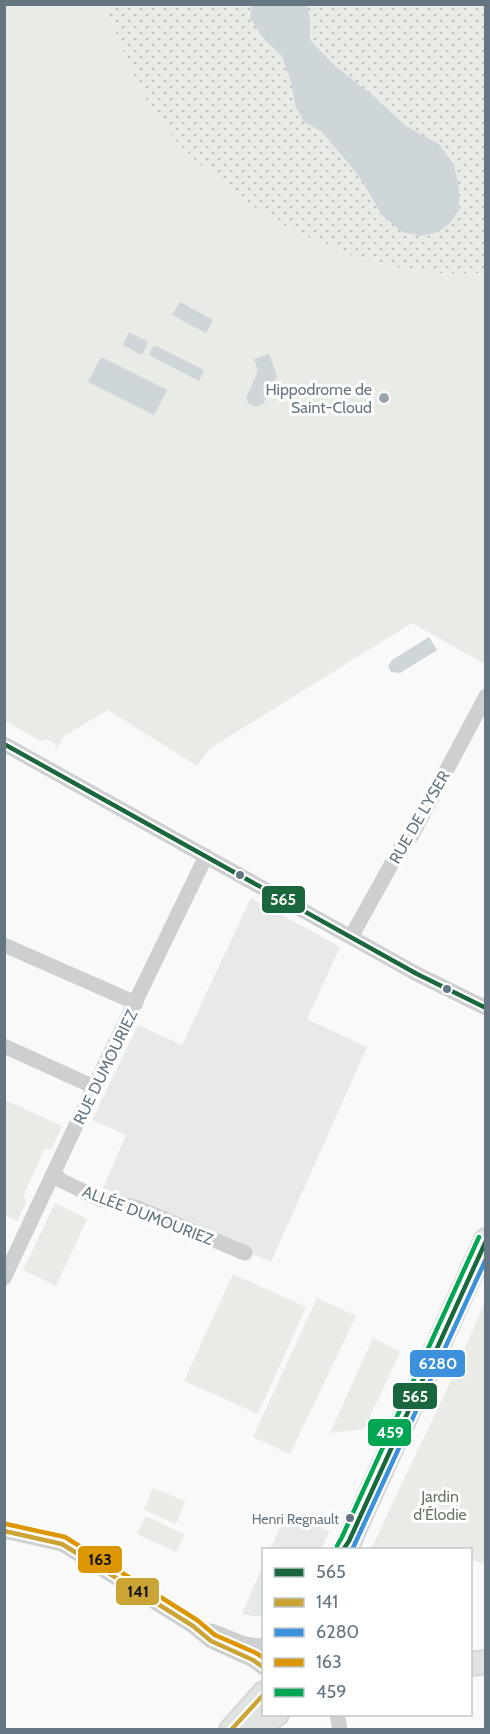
<svg xmlns="http://www.w3.org/2000/svg" width="490" height="1734" viewBox="0 0 490 1734" font-family="Cabin,sans-serif">
  <style>
    .built { fill: #e8e9e9 }
    .grass { fill: url(#grass-dots) }
    .park { fill: #e8ebe6 }
    .water { fill: #ced6d9 }
    .lines { fill: none; stroke-linecap: round; stroke-linejoin: round }
    .secondary-casing { stroke: #d5d6d7; stroke-width: 26 }
    .street { stroke: #cecfd0; stroke-width: 15 }
    .secondary { stroke: #e1e2e2; stroke-width: 22 }
    .bus-1-casing { stroke: #fff; stroke-width: 9 }
    .bus-2-casing { stroke: #fff; stroke-width: 9 }
    .bus-3-casing { stroke: #fff; stroke-width: 9 }
    .bus-4-casing { stroke: #fff; stroke-width: 9 }
    .bus-5-casing { stroke: #fff; stroke-width: 9 }
    .bus-1 { stroke: #1b673d; stroke-width: 4.5 }
    .bus-2 { stroke: #caa435; stroke-width: 4.5 }
    .bus-3 { stroke: #3c91dc; stroke-width: 4.5 }
    .bus-4 { stroke: #dc9600; stroke-width: 4.5 }
    .bus-5 { stroke: #00a651; stroke-width: 4.5 }
    .poi-dot { fill: #99a4ac; stroke: #fff; stroke-width: 2 }
    .bus-dot { fill: #657683; stroke: #fff; stroke-width: 2 }
    .labels { text-anchor: middle; stroke-width: 6; stroke-linejoin: round; paint-order: stroke }
    .bus-label { font-size: 14px; fill: #657683; stroke: #fff; text-anchor: end }
    .poi-label { font-size: 16px; fill: #657683; stroke: #fff; text-anchor: end }
    .street-label { font-size: 16px; fill: #657683; stroke: #fff }
    .park-label { font-size: 16px; fill: #687a64; stroke: #fff }
    .line-badge { stroke: #fff; stroke-width: 2 }
    .badge-label { font-size: 16px; text-anchor: middle; font-weight: bold; fill: #fff }
    .pale-badge-label { font-size: 16px; text-anchor: middle; font-weight: bold; fill: #111 }
  </style>
  <defs>
    <pattern id="grass-dots" width="8" height="8" patternUnits="userSpaceOnUse" patternTransform="scale(1.5)"><rect width="8" height="8" fill="#e8ebe6"/><path d="M2 2h.1M6 6h.1" fill="none" stroke="#c0c3c0" stroke-width="1.8" stroke-linecap="round"/></pattern>
  </defs>
  <rect width="100%" height="100%" fill="#f9f9f9"/>
  <!-- built -->
  <g class="built">
    <path d="M251,898L340,947L307,1019L367,1047L271,1262L103,1188L126,1135L92,1120L138,1025L182,1045Z"/>
    <path d="M288,1511L329,1532L321,1549H270Z"/>
    <path d="M263,1565V1615L259,1617L242,1614Z"/>
  </g>
  <!-- grass -->
  <path class="grass" d="M106,5H485V273C387,280 291,241 217,179C194,160 173,141 157,116C134,82 119,44 106,5Z"/>
  <!-- park -->
  <g class="park">
    <path d="M5,5H106C119,44 134,82 157,116C173,141 194,160 217,179C291,241 387,280 485,273V664L412,623L209,749L197,766L108,710L64,736L56,750L55,744L46,739L41,741L5,721Z"/>
    <path d="M5,1100L62,1126L52,1148L44,1150L24,1194L26,1203L17,1221L5,1215Z"/>
    <path d="M55,1203L87,1219L56,1286L23,1270Z"/>
    <path d="M233,1274L306,1307L258,1414L184,1381Z"/>
    <path d="M317,1298L356,1316L290,1454L253,1437Z"/>
    <path d="M485,1302V1564L471,1560L470,1550L371,1549L453,1376Z"/>
    <path d="M373,1338L400,1352L364,1429L330,1433Z"/>
    <path d="M153,1488L185,1501L176,1524L144,1510Z"/>
    <path d="M146,1516L185,1535L176,1552L137,1534Z"/>
  </g>
  <!-- water -->
  <g class="water">
    <path d="M252,5H307L310,20V40L335,66L371,94L407,127L439,144L454,165L459,189V210L450,223L438,232L421,236L402,232L382,215L359,176L344,158L321,131L304,122L296,107L291,82L282,56L265,40L250,18Z"/>
    <path d="M180,302L213,320L206,333L172,315Z"/>
    <path d="M129,332L148,342L142,355L123,345Z"/>
    <path d="M154,345L204,370L199,381L149,355Z"/>
    <path d="M269,354L277,376L263,404L255,407L249,404L246,398L258,371L254,359Z"/>
    <path d="M101,357L167,390L154,415L88,382Z"/>
    <path d="M429,637L437,650L400,673L391,672L388,666L392,660Z"/>
  </g>
  <g class="lines">
    <defs>
      <g id="secondary">
        <path d="M346,1550L355,1528L486,1240"/>
        <path d="M470,1664L486,1662"/>
        <path d="M231,1730L264,1693"/>
        <path d="M256,1730L277,1714"/>
      </g>
    </defs>
    <!-- secondary casing -->
    <use href="#secondary" class="secondary-casing"/>
    <!-- street -->
    <g class="street">
      <path d="M4,744L417,974L486,1008"/>
      <path d="M351,937L401,847L412,835L486,696"/>
      <path d="M4,945L136,1003"/>
      <path d="M4,1046L94,1087"/>
      <path d="M54,1172L60,1180L102,1200L135,1207L245,1253"/>
      <path d="M4,1278L94,1087L206,856"/>
      <path d="M4,1531L62,1544L193,1626L211,1641L253,1660L264,1668"/>
      <path d="M211,1631C228,1636 245,1648 264,1645"/>
      <path d="M337,1714L340,1730"/>
    </g>
    <!-- secondary -->
    <use href="#secondary" class="secondary"/>
    <defs>
      <g id="bus-1">
        <path d="M4,744L417,974L486,1008"/>
        <path d="M343,1550L349,1541L486,1241"/>
      </g>
      <g id="bus-2">
        <path d="M4,1531L62,1544L193,1626L211,1641L253,1660L264,1668"/>
        <path d="M231,1730L264,1694"/>
      </g>
      <path id="bus-3" d="M352,1550L486,1259"/>
      <path id="bus-4" d="M6,1524L65,1537L197,1620L215,1635L256,1653L264,1658"/>
      <path id="bus-5" d="M337,1546L342,1537L479,1237"/>
    </defs>
    <!-- bus-1 casing -->
    <use href="#bus-1" class="bus-1-casing"/>
    <!-- bus-2 casing -->
    <use href="#bus-2" class="bus-2-casing"/>
    <!-- bus-3 casing -->
    <use href="#bus-3" class="bus-3-casing"/>
    <!-- bus-4 casing -->
    <use href="#bus-4" class="bus-4-casing"/>
    <!-- bus-5 casing -->
    <use href="#bus-5" class="bus-5-casing"/>
    <!-- bus-1 -->
    <use href="#bus-1" class="bus-1"/>
    <!-- bus-2 -->
    <use href="#bus-2" class="bus-2"/>
    <!-- bus-3 -->
    <use href="#bus-3" class="bus-3"/>
    <!-- bus-4 -->
    <use href="#bus-4" class="bus-4"/>
    <!-- bus-5 -->
    <use href="#bus-5" class="bus-5"/>
  </g>
  <!-- markers -->
  <circle class="poi-dot" cx="384" cy="398" r="6"/>
  <g class="bus-dot">
    <circle cx="240" cy="875" r="5"/>
    <circle cx="447" cy="989" r="5"/>
    <circle cx="350" cy="1518" r="5"/>
  </g>
  <g class="labels">
    <!-- bus labels -->
    <g class="bus-label">
      <text x="339" y="1524">Henri Regnault</text>
    </g>
    <!-- poi labels -->
    <g class="poi-label">
      <text x="372" y="395">Hippodrome de<tspan x="372" dy="18">Saint-Cloud</tspan></text>
    </g>
    <!-- street labels -->
    <g class="street-label">
      <text transform="translate(419 817) rotate(-60)" y="6">RUE DE L'YSER</text>
      <text transform="translate(105 1067) rotate(-64)" y="6">RUE DUMOURIEZ</text>
      <text transform="translate(148 1215) rotate(21)" y="6">ALLÉE DUMOURIEZ</text>
    </g>
    <!-- park labels -->
    <g class="park-label">
      <text x="440" y="1502">Jardin<tspan x="440" dy="18">d'Élodie</tspan></text>
    </g>
  </g>
  <g class="line-badge">
    <rect x="261" y="885" width="45" height="29" rx="6" fill="#1b673d"/>
    <rect x="409" y="1349" width="57" height="29" rx="6" fill="#3c91dc"/>
    <rect x="392" y="1382" width="46" height="28" rx="6" fill="#1b673d"/>
    <rect x="367" y="1418" width="45" height="29" rx="6" fill="#00a651"/>
    <rect x="77" y="1545" width="46" height="29" rx="6" fill="#dc9600"/>
    <rect x="115" y="1577" width="45" height="29" rx="6" fill="#caa435"/>
  </g>
  <g class="badge-label">
    <text x="283" y="905">565</text>
    <text x="438" y="1369">6280</text>
    <text x="415" y="1402">565</text>
    <text x="390" y="1438">459</text>
  </g>
  <g class="pale-badge-label">
    <text x="100" y="1565">163</text>
    <text x="138" y="1597">141</text>
  </g>
  <!-- border -->
  <rect width="490" height="1734" fill="none" stroke="#657683" stroke-width="12"/>
  <!-- legend -->
  <rect x="262" y="1548" width="210" height="168" fill="#ffffff" stroke="#c1c8cd" stroke-width="1.5"/>
  <rect x="274" y="1568" width="30" height="9" fill="#1b673d" stroke="#c1c8cd" stroke-width="1.5"/>
  <text x="316" y="1578" font-size="18" fill="#657683">565</text>
  <rect x="274" y="1598" width="30" height="9" fill="#caa435" stroke="#c1c8cd" stroke-width="1.5"/>
  <text x="316" y="1608" font-size="18" fill="#657683">141</text>
  <rect x="274" y="1628" width="30" height="9" fill="#3c91dc" stroke="#c1c8cd" stroke-width="1.5"/>
  <text x="316" y="1638" font-size="18" fill="#657683">6280</text>
  <rect x="274" y="1658" width="30" height="9" fill="#dc9600" stroke="#c1c8cd" stroke-width="1.5"/>
  <text x="316" y="1668" font-size="18" fill="#657683">163</text>
  <rect x="274" y="1688" width="30" height="9" fill="#00a651" stroke="#c1c8cd" stroke-width="1.5"/>
  <text x="316" y="1698" font-size="18" fill="#657683">459</text>
</svg>
